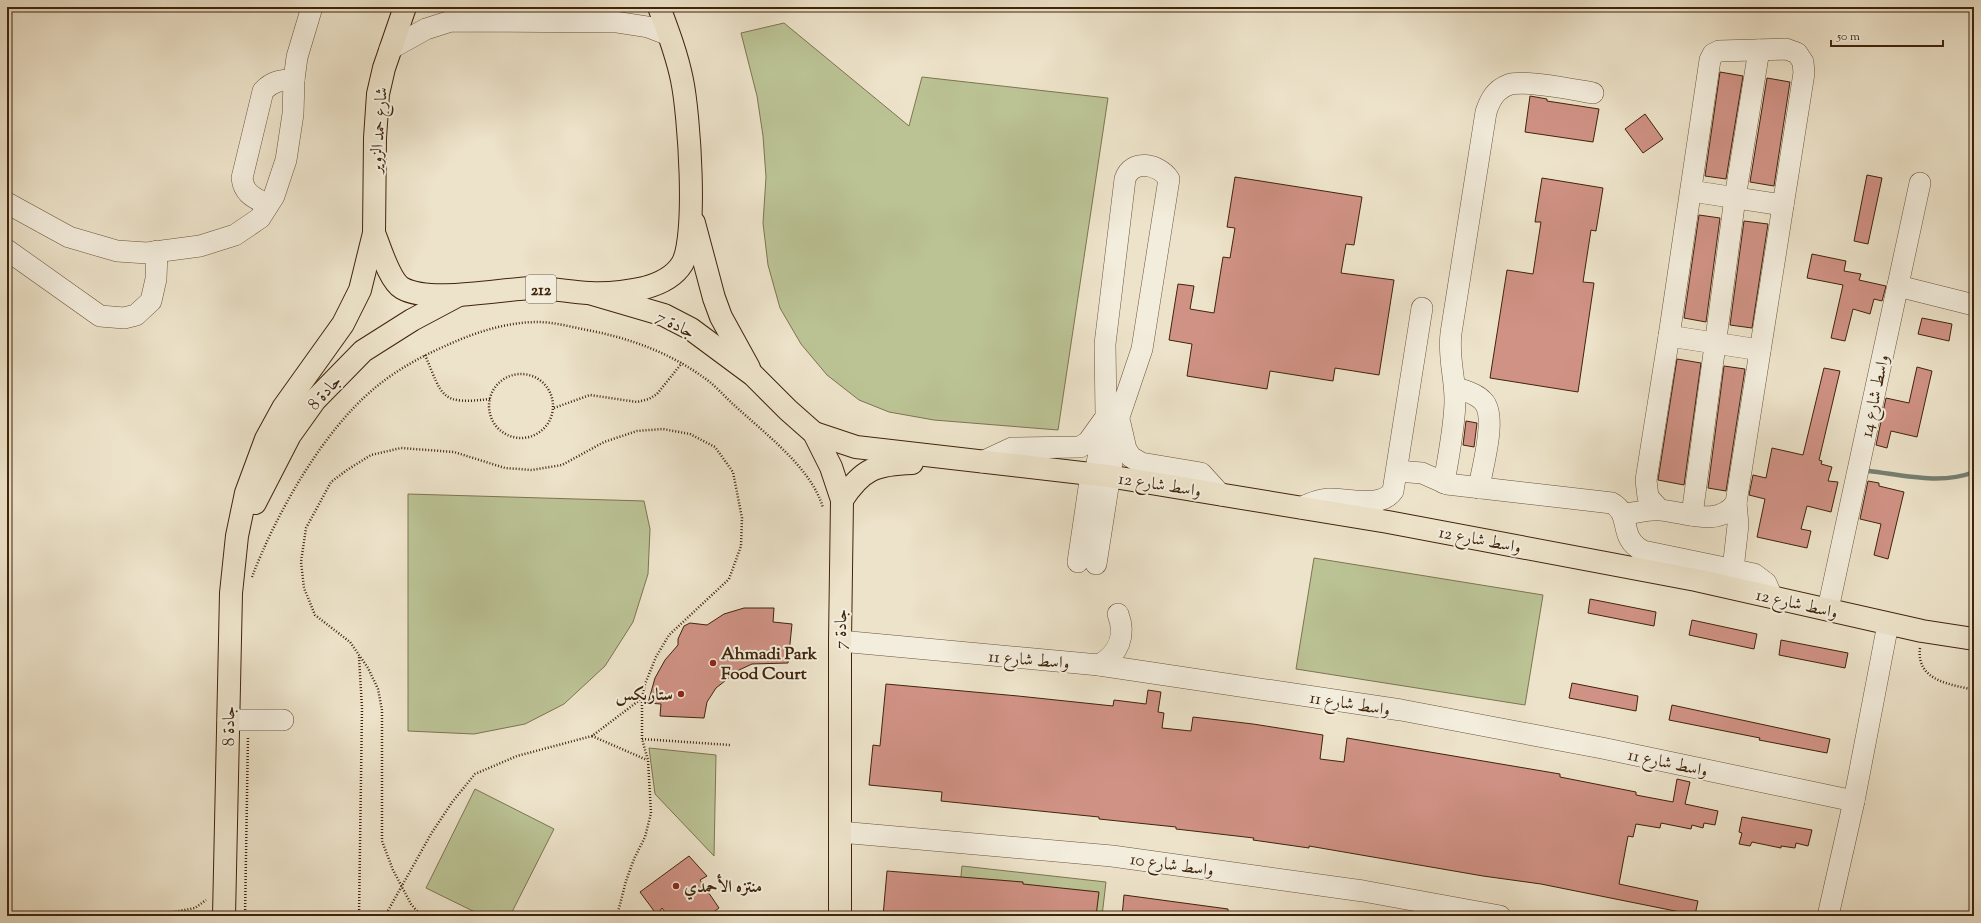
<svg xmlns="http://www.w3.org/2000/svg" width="1981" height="923" viewBox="0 0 1981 923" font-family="'Sorts Mill Goudy',Amiri,serif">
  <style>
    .green { fill: #bbc395; stroke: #7e7450 }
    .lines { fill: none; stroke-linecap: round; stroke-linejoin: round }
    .stream { stroke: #758072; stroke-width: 4.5 }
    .building { fill: #d09285; stroke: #40240a }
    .minor-casing { stroke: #6b543a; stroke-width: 22 }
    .major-casing { stroke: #40240a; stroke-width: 24 }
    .path { stroke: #40240a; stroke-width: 2.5; stroke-dasharray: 1 2; stroke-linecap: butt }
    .minor { stroke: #f3eddd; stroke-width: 21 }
    .major { stroke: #ede3ca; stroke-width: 22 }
    .poi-dot { fill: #8f2418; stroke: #f3eddd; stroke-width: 1.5 }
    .labels { text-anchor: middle; stroke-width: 4; stroke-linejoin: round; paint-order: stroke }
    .shield { fill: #f3eddd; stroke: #766049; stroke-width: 1 }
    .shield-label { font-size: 16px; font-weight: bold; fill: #40240a }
    .street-label { font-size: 17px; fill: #40240a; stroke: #f3eddd }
    .poi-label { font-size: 17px; font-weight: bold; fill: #40240a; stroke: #f3eddd; text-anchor: start }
  </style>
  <rect width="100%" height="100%" fill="#ede3ca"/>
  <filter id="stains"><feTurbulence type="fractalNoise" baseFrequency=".005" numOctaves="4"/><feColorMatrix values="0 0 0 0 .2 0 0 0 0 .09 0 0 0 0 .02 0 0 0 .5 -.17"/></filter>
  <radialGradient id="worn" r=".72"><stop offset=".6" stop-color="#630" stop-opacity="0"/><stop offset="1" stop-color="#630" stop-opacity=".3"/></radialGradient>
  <!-- green -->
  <g class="green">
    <path d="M784,23L909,126L922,77L1108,98L1058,430L934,420L889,412L859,400L827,375L801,344L780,308L768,265L763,223L766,177L763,136L757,96L741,33Z"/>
    <path d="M408,494L644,501L650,529L648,574L633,622L605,666L564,704L525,724L474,734L408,731Z"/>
    <path d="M1314,558L1543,595L1525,705L1296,669Z"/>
    <path d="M649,748L716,755L714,856L655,794Z"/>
    <path d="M475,789L554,829L510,916H483L426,888Z"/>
    <path d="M962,866L1106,882L1102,916H957Z"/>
  </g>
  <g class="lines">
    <!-- stream -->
    <path class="stream" d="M1869,471C1903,475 1941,485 1974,472"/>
  </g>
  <!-- building -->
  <g class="building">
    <path d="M1720,72L1743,76L1726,179L1705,176Z"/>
    <path d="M1767,78L1790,82L1774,186L1750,182Z"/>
    <path d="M1530,96L1547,99V101L1599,109L1593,142L1525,132Z"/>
    <path d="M1645,114L1663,139L1643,153L1625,129Z"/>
    <path d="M1867,175L1882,178L1868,244L1854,241Z"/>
    <path d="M1235,177L1362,197L1354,245L1346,244L1341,273L1394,280L1379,375L1335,368L1333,381L1270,371L1267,389L1187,376L1192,344L1169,340L1178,284L1194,286L1190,309L1214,313L1223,257L1230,258L1235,228L1227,227Z"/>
    <path d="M1542,178L1603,188L1596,231L1591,230L1583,282L1594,283L1578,392L1490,378L1507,270L1533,274L1541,222H1535Z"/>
    <path d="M1699,215L1720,218L1706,322L1684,318Z"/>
    <path d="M1744,221L1768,224L1752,328L1730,325Z"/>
    <path d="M1812,254L1846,261L1844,271L1861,274L1859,280L1886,286L1882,301L1874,299L1870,314L1853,309L1845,341L1831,338L1843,285L1807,278Z"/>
    <path d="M1922,318L1952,324L1949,341L1918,334Z"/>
    <path d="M1677,359L1701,363L1684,485L1658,480Z"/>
    <path d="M1724,366L1745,369L1726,491L1708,488Z"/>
    <path d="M1917,367L1932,371L1917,437L1891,431L1887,448L1876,445L1886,398L1909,403Z"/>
    <path d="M1824,368L1840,371L1819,460L1822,461L1821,464L1832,467L1828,481L1838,482L1831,512L1807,506L1801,529L1811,531L1807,548L1757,537L1765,499L1749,495L1753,475L1766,478L1772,448L1803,455Z"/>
    <path d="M1466,421L1477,423L1474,447L1463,445Z"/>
    <path d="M1868,481L1879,483V486L1904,492L1888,559L1874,555L1881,524L1860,519Z"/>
    <path d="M1590,599L1656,612L1654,626L1588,613Z"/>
    <path d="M744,608H774L773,622L792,624L788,663L752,664L739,670L716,688L707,702L704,718L660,716L661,704L648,703L655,678L665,660L678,645V639L684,626L690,623L707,625L724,614Z"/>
    <path d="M1692,620L1757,634L1754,649L1689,635Z"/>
    <path d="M1781,640L1848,653L1845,668L1779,655Z"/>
    <path d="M1572,683L1638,696L1636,711L1569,698Z"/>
    <path d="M886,684L1018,696L1113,706L1114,700L1146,704L1148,690L1161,692L1158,712L1164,713L1162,728L1191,731L1193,717L1253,724L1323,735L1320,759L1344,762L1347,738L1560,774V777L1636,792V795L1673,802L1677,779L1690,782L1685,804L1718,811L1715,825L1704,823L1703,828L1692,825L1691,829L1661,823L1660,828L1636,824L1633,837L1628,836L1619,884L1698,901L1695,915L1541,884L1483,876L1309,846V848L1253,840L1254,838L1176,829V827L1099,819V817L941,801L942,792L869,785L873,745L880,746Z"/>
    <path d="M1672,705L1830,739L1827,753L1759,740L1760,738L1669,720Z"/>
    <path d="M1742,817L1812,830L1808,846L1796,843L1795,848L1781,846V848L1752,842L1750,846L1739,844L1742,833L1739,832Z"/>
    <path d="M689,856L707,876L700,880L719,908L708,916H668L662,908L657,915L640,892Z"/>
    <path d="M887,871L1023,882V884L1099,892L1096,916H883Z"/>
    <path d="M1124,895L1228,909V916H1122Z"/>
  </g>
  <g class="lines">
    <defs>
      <g id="minor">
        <path d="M390,49L426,29L451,21L616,22L648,27L669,35"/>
        <path d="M1691,191L1783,205"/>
        <path d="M7,203L69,237L117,251L147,253L200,246L235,235L260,218L274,196L286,160L293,114L294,80L297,57L312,7"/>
        <path d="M268,205C255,198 244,195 242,178L263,91C272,81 281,80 294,80"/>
        <path d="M7,250L100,316L124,318L136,315L151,301L156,279L157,251"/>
        <path d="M1898,286L1974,305"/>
        <path d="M1669,336L1760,350"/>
        <path d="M1455,387C1464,391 1476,393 1483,401C1498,416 1482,467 1479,488"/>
        <path d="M1120,423L1126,449L1131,457L1141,463L1201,473L1221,495"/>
        <path d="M982,462L1012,448L1080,447L1088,442L1103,421"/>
        <path d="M1397,471L1422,473L1447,484L1612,503C1633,515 1617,537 1643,551L1754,574L1766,583L1772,597"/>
        <path d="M1095,474L1106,415L1105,344L1125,179C1132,158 1159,164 1169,179L1142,349L1119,417L1096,564"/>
        <path d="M1444,483C1448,458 1455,425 1455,400C1455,376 1448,358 1451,333L1486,112C1490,100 1495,90 1508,85C1523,79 1575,90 1593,93"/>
        <path d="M1301,508C1310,503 1318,500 1328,499C1347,498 1381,509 1393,491L1422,308"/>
        <path d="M1623,514C1635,513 1649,509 1660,510C1686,512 1718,528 1736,503L1804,73L1803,62L1797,53L1786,49L1719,51L1713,54L1710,60L1669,336L1646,480L1648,497L1659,509"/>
        <path d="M1692,515L1735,198L1759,50"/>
        <path d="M1078,562L1091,474"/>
        <path d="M1733,569L1738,525L1736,503"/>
        <path d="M1828,609L1920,183"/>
        <path d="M840,641L1099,665L1401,710L1602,748L1854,801"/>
        <path d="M1099,665C1119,654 1126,635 1118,614"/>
        <path d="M228,720H283"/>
        <path d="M840,832L1112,856L1363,891L1500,916"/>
        <path d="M1828,916L1854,801L1888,624"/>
      </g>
      <g id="major">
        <path d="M694,223L714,298L721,317L749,368"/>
        <path d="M374,233C380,247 389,280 402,288C430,304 500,289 533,288C552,288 570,292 589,293C607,294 626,292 644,288C659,284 674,277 682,264C698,238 689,113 682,80C677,55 668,31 659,7"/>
        <path d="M589,293L664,315L691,329L753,375L788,410L814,433L831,467L842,500L840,641V916"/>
        <path d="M814,433L856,447L1108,476L1388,522L1696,580L1922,631L1974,639"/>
        <path d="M842,500C862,469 876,464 912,463"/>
        <path d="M255,503L290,435L315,400L363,351L412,320L459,295"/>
        <path d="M224,916L231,593L237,536L246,493L266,439L283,408L343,324L360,290L374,233L375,138L378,94L384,68L405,7"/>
      </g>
    </defs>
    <!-- minor casing -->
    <use href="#minor" class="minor-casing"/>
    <!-- major casing -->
    <use href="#major" class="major-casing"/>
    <!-- path -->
    <g class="path">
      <path d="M425,355C443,397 440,405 490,399"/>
      <circle cx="521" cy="406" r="32"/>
      <path d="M554,408L590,395L637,402L649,399L657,394L682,363"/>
      <path d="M252,577C276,514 323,430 376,387C399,368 426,354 452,343C479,331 509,322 538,322C554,322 571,327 587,330C629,338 668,352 703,377C714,384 724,396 734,405C764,433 812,468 823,508"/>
      <path d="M1920,648C1916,681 1950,684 1974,690"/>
      <path d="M592,736L647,760"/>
      <path d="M642,739L730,745"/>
      <path d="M152,916L195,908L206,900"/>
      <path d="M245,916L248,736"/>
      <path d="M359,916L362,708L359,657"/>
      <path d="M385,916L431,834L453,801L475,774L517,756L592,736L641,699"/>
      <path d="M421,916L411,904L393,870L382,841V710L378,689L368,668L350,642L315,615L304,588L301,562L306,528L331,482L347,470L371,455L401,448L454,452L505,468L532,470L562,465L604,442L637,431L663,429L690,434L715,447L733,472L742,518L741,546L729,579L669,635L656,657L645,684L642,698V739L648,760L651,813L645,837L634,859L626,881L617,916"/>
    </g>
    <!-- minor -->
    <use href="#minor" class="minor"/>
    <!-- major -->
    <use href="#major" class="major"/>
  </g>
  <!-- markers -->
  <g class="poi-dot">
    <circle cx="713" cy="663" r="4"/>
    <circle cx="681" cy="694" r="4"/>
    <circle cx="676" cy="886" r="4"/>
  </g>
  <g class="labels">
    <!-- shield labels -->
    <rect class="shield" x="526" y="275" width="30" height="28" rx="3"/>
    <g class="shield-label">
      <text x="541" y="295">212</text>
    </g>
    <!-- street labels -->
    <g class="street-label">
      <text transform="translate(378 130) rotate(-86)" y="6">شارع حمد الزوير</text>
      <text transform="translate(676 324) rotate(27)" y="6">جادة 7</text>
      <text transform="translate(324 392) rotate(-48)" y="6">جادة 8</text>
      <text transform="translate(1874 396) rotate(-78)" y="6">واسط شارع 14</text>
      <text transform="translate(1160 484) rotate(9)" y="6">واسط شارع 12</text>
      <text transform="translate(1480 539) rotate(11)" y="6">واسط شارع 12</text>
      <text transform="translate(1797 603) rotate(13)" y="6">واسط شارع 12</text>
      <text transform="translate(840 629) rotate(-89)" y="6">جادة 7</text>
      <text transform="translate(1029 659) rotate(5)" y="6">واسط شارع 11</text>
      <text transform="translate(1350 703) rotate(9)" y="6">واسط شارع 11</text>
      <text transform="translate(228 726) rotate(-89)" y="6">جادة 8</text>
      <text transform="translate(1668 762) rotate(12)" y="6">واسط شارع 11</text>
      <text transform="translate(1172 864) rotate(8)" y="6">واسط شارع 10</text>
    </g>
    <!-- poi labels -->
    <g class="poi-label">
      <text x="721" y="659">Ahmadi Park<tspan x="721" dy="20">Food Court</tspan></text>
      <text x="673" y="700" text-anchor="end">ستاربكس</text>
      <text x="684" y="892">منتزه الأحمدي</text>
    </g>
  </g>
  <!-- margin -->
  <rect width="1981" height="923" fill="none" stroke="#ede3ca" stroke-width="24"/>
  <rect x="8" y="8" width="1965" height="907" fill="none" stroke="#40240a" stroke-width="2"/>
  <rect x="12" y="12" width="1957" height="899" fill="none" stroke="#40240a"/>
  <!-- scale -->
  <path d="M1831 40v6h112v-6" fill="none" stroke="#40240a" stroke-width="2"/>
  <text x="1837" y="40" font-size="12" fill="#40240a" stroke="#f3eddd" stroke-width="3" paint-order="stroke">50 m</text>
  <rect width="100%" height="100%" filter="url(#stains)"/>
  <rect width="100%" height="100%" fill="url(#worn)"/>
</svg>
